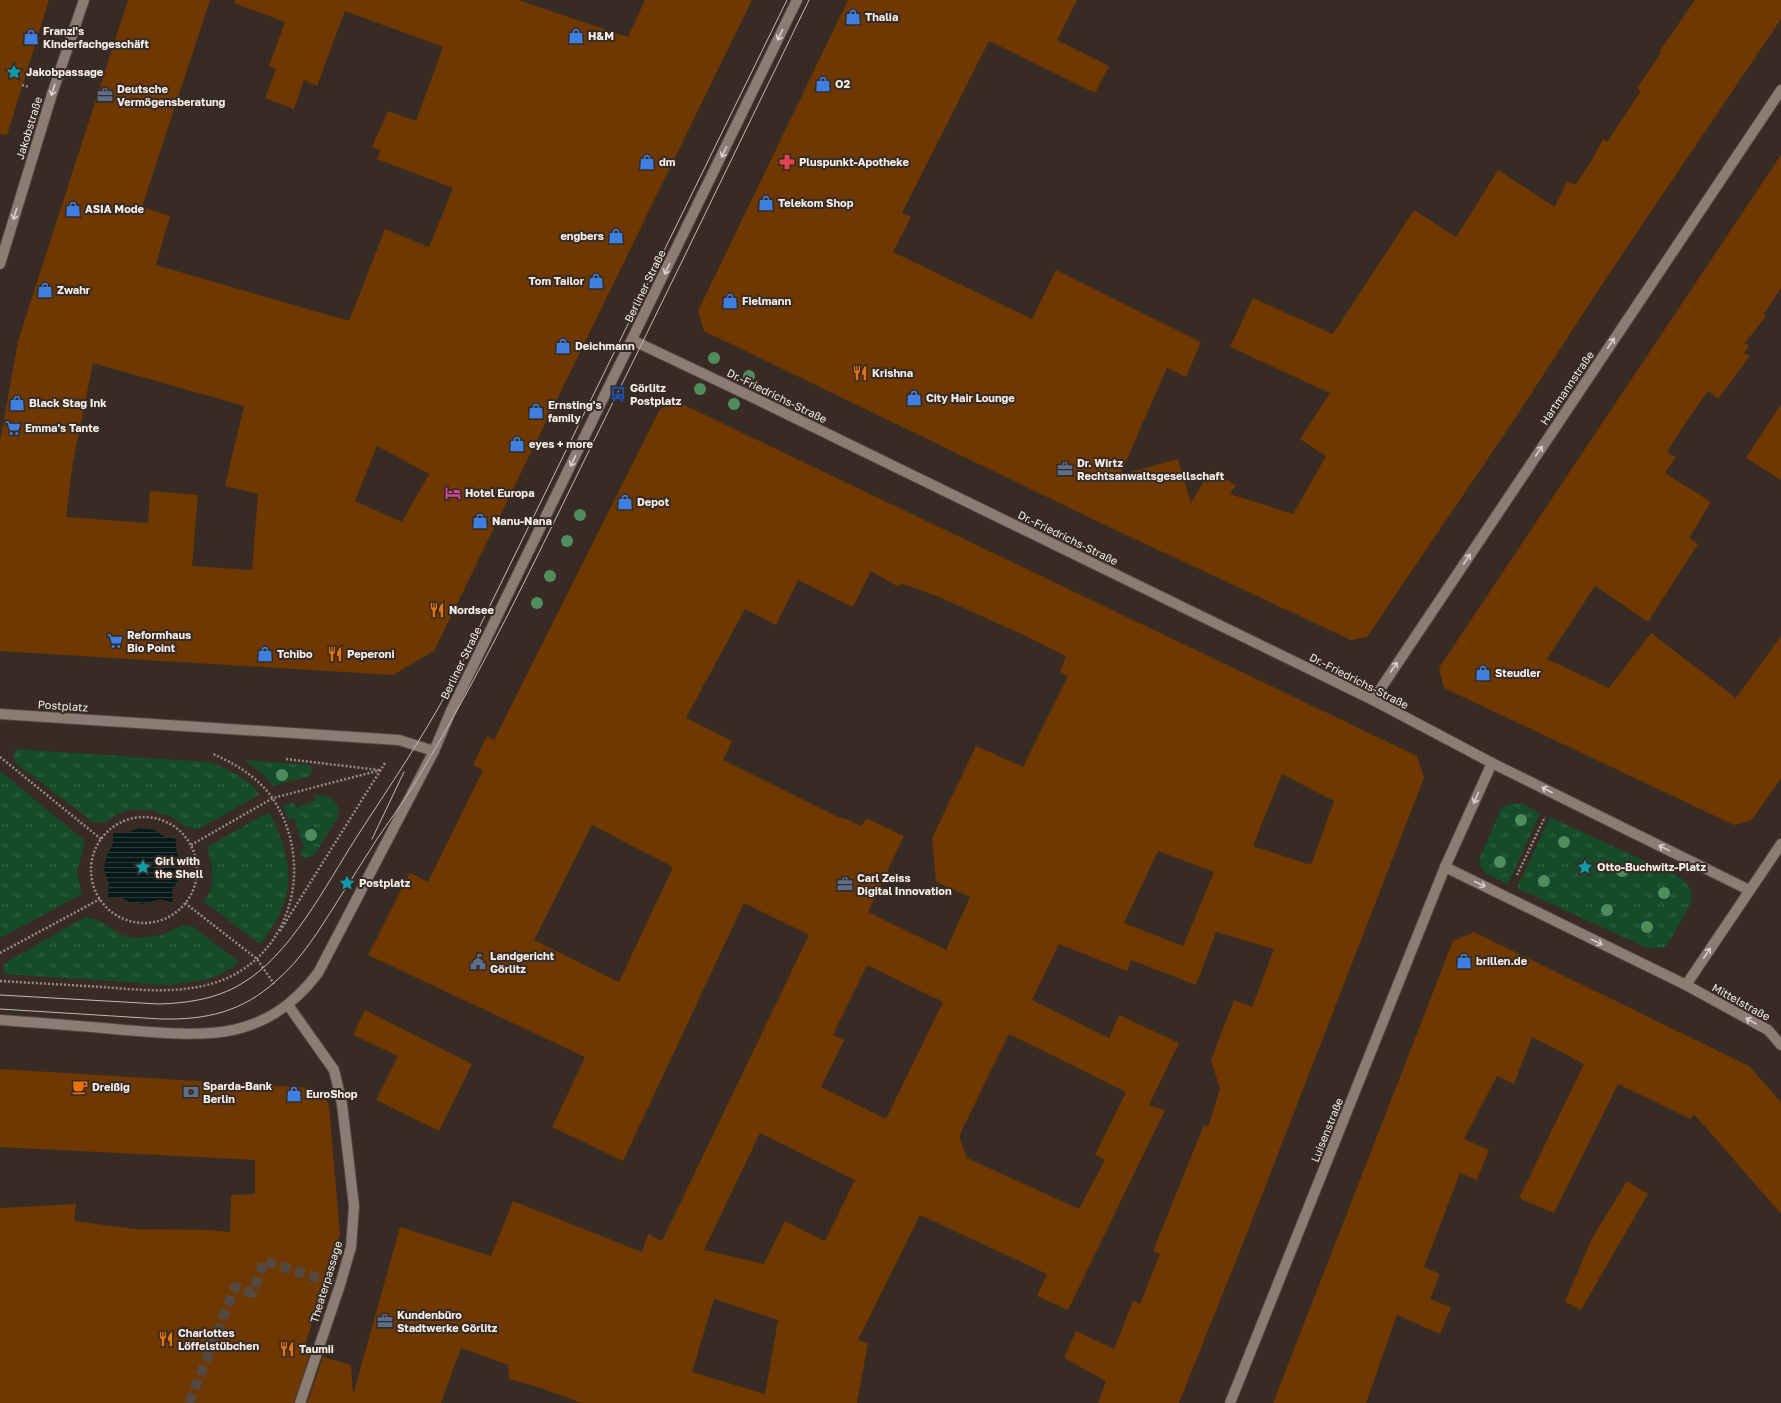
<svg xmlns="http://www.w3.org/2000/svg" width="1781" height="1403" viewBox="0 0 1781 1403" font-family="'Golos Text',sans-serif">
  <style>
    .grass { fill: url(#grass-tufts) }
    .water { fill: url(#water-rules) }
    .building { fill: #6e3800; fill-rule: evenodd }
    .lines { fill: none; stroke-linecap: round; stroke-linejoin: round }
    .minor-tunnel { stroke: #544841; stroke-width: 10; stroke-dasharray: 10 5; stroke-linecap: butt }
    .minor-casing { stroke: #524742; stroke-width: 12 }
    .path { stroke: #958a85; stroke-width: 2.5; stroke-dasharray: 2 2; stroke-linecap: butt }
    .minor { stroke: #8b7c74; stroke-width: 10 }
    .tram { stroke: #c3bab5; stroke-width: 1 }
    .tree { fill: #518c5f }
    .oneway { stroke: #dad0cb }
    .labels { text-anchor: middle; stroke-width: 4; stroke-linejoin: round; paint-order: stroke }
    .poi-label { font-size: 11px; font-weight: bold; fill: #f5ece8; stroke: #372b24; text-anchor: start }
    .street-label { font-size: 11px; fill: #f5ece8; stroke: #372b24 }
  </style>
  <defs>
    <pattern id="grass-tufts" width="24" height="20" patternUnits="userSpaceOnUse"><rect width="24" height="20" fill="#154b2a"/><path d="M3 7l-1-3M5 7V3M7 7l1-3M15 17l-1-3M17 17v-4M19 17l1-3" fill="none" stroke="#386549"/></pattern>
    <pattern id="water-rules" width="6" height="5" patternUnits="userSpaceOnUse"><rect width="6" height="5" fill="#071919"/><path d="M0 2.5h6" fill="none" stroke="#2c3b3a"/></pattern>
  </defs>
  <rect width="100%" height="100%" fill="#372b24"/>
  <!-- grass -->
  <g class="grass">
    <path d="M16,749L208,762C229,768 245,778 260,794L199,829L186,827L172,817L150,810H129L117,814L104,823L93,822L18,765C13,760 13,756 16,749Z"/>
    <path d="M244,760L309,765L312,767V771L309,776L273,786L261,772Z"/>
    <path d="M0,771L85,841L77,873L82,894L0,938Z"/>
    <path d="M314,795C328,795 342,801 338,817L315,854L313,856L304,858L299,851L304,848L294,818L288,819L283,806L294,802L296,808L316,800Z"/>
    <path d="M1514,803L1522,804L1540,813L1508,884C1496,878 1477,873 1480,857L1502,807Z"/>
    <path d="M269,812C295,863 297,898 260,944L203,901C218,887 212,864 207,847Z"/>
    <path d="M1550,817L1681,878C1688,884 1693,890 1691,900C1689,910 1673,934 1667,945L1663,948H1647L1517,888Z"/>
    <path d="M85,917L98,920L122,935L136,938L162,935L181,926H192L239,962L222,974L205,980L169,985L4,974L3,968L5,963Z"/>
  </g>
  <!-- water -->
  <path class="water" d="M140,828L154,830L165,837L176,839V850L181,864L179,879L172,890L173,903L160,899L144,904L130,902L120,897H108L109,884L104,870L106,858L113,843V833H126Z"/>
  <!-- building -->
  <g class="building">
    <path d="M0,0H49L7,135L0,134Z"/>
    <path d="M128,0H210L142,207L170,216L156,265L349,321L385,229L429,247L453,188L377,159L380,150L372,147L388,111L416,121L443,47L345,11L317,86L304,80L294,109L265,98L276,69L269,66L285,22L234,3L235,0H518L628,37L645,0H752L434,651L393,675L0,651V442L18,341ZM93,363L244,406L225,486L258,494L252,570L192,566L198,495L150,491L148,523L66,517L73,462ZM377,446L429,474L402,522L355,501Z"/>
    <path d="M848,0H1077L1057,40L1109,66L1095,93L989,41L902,213L911,217L893,252L1032,319L1056,270L1201,342L1186,377L1167,368L1120,475L1178,459L1191,503L1210,471L1236,485L1230,494L1293,514L1326,456L1300,439L1330,393L1230,347L1253,298L1333,334L1414,210L1456,237L1498,170L1555,207L1567,181L1575,185L1592,160L1603,139L1607,142L1641,91L1637,88L1661,53L1659,52L1695,0H1781V19L1607,277L1514,420L1367,637L1351,640L1109,527L704,331L698,311Z"/>
    <path d="M1781,155V288L1764,314L1766,316L1745,343L1749,346L1744,353L1750,356L1718,399L1708,391L1688,419L1667,452L1676,457L1665,473L1711,502L1689,538L1698,544L1648,622L1595,586L1547,659L1609,688L1651,633L1736,698L1781,636V778L1752,820L1734,825L1444,688L1439,668Z"/>
    <path d="M678,402L1417,756L1424,778L1248,1231L1179,1403H1098L1106,1381L1064,1358L1076,1331L1114,1349L1133,1301L1140,1304L1160,1254L1153,1251L1204,1125L1208,1127L1220,1089L1211,1060L1234,1000L1252,1007L1274,949L1216,932L1196,985L1131,960L1127,971L1059,944L1032,1000L1109,1038L1119,1015L1179,1043L1149,1105L1165,1110L1068,1310L1037,1296L1047,1274L920,1215L858,1340L868,1343L857,1403H582L538,1387L509,1379L508,1365L461,1348L441,1403H307L323,1357L351,1365L353,1395L400,1227L491,1256L513,1201L642,1252L648,1234L662,1241L809,935L744,903L623,1161L552,1127L585,1057L368,955L410,873L428,882L483,770L473,765L487,736L494,740L660,409ZM871,571L897,586L903,584L939,597L1028,637L1066,656L1060,672L1068,676L1023,767L976,746L932,838L936,882L970,897L946,950L868,912L904,836L866,818L862,826L841,817L840,818L723,760L732,741L686,718L745,609L776,625L798,580L853,607ZM1282,774L1334,801L1311,865L1253,846ZM592,825L673,867L619,982L534,940ZM1158,851L1214,872L1183,946L1124,923ZM867,965L943,1002L886,1119L821,1087L844,1040L833,1035ZM1009,1034L1126,1092L1095,1155L1105,1160L1079,1209L967,1158L959,1136ZM760,1133L855,1180L825,1241L785,1221L764,1264L704,1250ZM714,1299L778,1320L765,1394L692,1372Z"/>
    <path d="M1781,404V480L1746,458Z"/>
    <path d="M1474,932L1749,1066L1781,1102V1214L1694,1114L1691,1119L1618,1084L1554,1213L1519,1198L1584,1064L1532,1037L1514,1084L1497,1076L1464,1139L1489,1150L1477,1180L1460,1173L1424,1267L1440,1274L1430,1299L1451,1307L1440,1334L1397,1315L1366,1403H1273L1453,941Z"/>
    <path d="M365,1010L472,1064L439,1131L376,1100L398,1056L353,1035Z"/>
    <path d="M0,1069L313,1088L325,1097L329,1106L340,1234L303,1351L310,1353L294,1403H0V1208L76,1204L74,1221L135,1229L211,1230L230,1232L231,1195L255,1194V1160L0,1147Z"/>
    <path d="M1627,1181L1648,1194L1581,1310L1565,1302L1591,1240Z"/>
  </g>
  <g class="lines">
    <!-- minor-tunnel -->
    <path class="minor-tunnel" d="M189,1403L235,1287L253,1293L264,1261L340,1285"/>
    <defs>
      <g id="minor">
        <path d="M0,264L52,94L84,0"/>
        <path d="M632,340L750,396L1373,700L1492,763L1749,890"/>
        <path d="M1373,700L1781,90"/>
        <path d="M0,714L399,740L434,751"/>
        <path d="M1445,867L1686,985L1768,1030L1781,1045"/>
        <path d="M1686,985L1781,844"/>
        <path d="M288,1005L334,1070L342,1104L354,1206L351,1247L340,1285L300,1403"/>
        <path d="M0,1020C41,1023 83,1026 124,1030C204,1036 264,1044 318,973L434,751L451,711L797,0"/>
        <path d="M1230,1403L1445,867L1492,763"/>
      </g>
    </defs>
    <!-- minor casing -->
    <use href="#minor" class="minor-casing"/>
    <!-- path -->
    <g class="path">
      <path d="M22,85L29,87"/>
      <path d="M0,757L101,839"/>
      <path d="M286,759L379,770"/>
      <circle cx="144" cy="870" r="53"/>
      <path d="M191,845L273,798L381,770"/>
      <path d="M1517,875L1545,817"/>
      <path d="M185,903L257,959L274,984"/>
      <path d="M280,931L385,763"/>
      <path d="M0,953L100,899"/>
      <path d="M0,981C34,983 69,985 103,987C139,990 179,994 214,983C292,959 316,864 273,799C259,778 236,764 213,754"/>
    </g>
    <!-- minor -->
    <use href="#minor" class="minor"/>
    <!-- tram -->
    <g class="tram">
      <path d="M372,839L404,772"/>
      <path d="M0,995L159,1004C188,1003 216,999 241,984C290,956 326,885 356,838C389,787 424,736 452,683L787,0"/>
      <path d="M0,1009L161,1019C206,1020 242,1012 276,981C302,959 319,930 337,902C350,881 364,860 377,839C392,817 409,794 422,771C481,673 531,569 581,467C658,312 733,156 809,0"/>
    </g>
  </g>
  <!-- trees -->
  <g class="tree">
    <circle cx="714" cy="358" r="6"/>
    <circle cx="749" cy="376" r="6"/>
    <circle cx="700" cy="389" r="6"/>
    <circle cx="734" cy="404" r="6"/>
    <circle cx="580" cy="515" r="6"/>
    <circle cx="567" cy="541" r="6"/>
    <circle cx="550" cy="576" r="6"/>
    <circle cx="537" cy="603" r="6"/>
    <circle cx="282" cy="775" r="6"/>
    <circle cx="1521" cy="820" r="6"/>
    <circle cx="311" cy="835" r="6"/>
    <circle cx="1564" cy="842" r="6"/>
    <circle cx="1500" cy="862" r="6"/>
    <circle cx="1622" cy="871" r="6"/>
    <circle cx="1544" cy="881" r="6"/>
    <circle cx="1664" cy="893" r="6"/>
    <circle cx="1607" cy="910" r="6"/>
    <circle cx="1647" cy="927" r="6"/>
  </g>
  <!-- one-way arrows -->
  <defs><path id="oneway-shaft" d="M-6 0H5M1.5-3L5.5 0L1.5 3" fill="none" stroke-width="1.6" stroke-linecap="round" stroke-linejoin="round"/></defs>
  <g class="oneway">
    <use href="#oneway-shaft" transform="translate(780 35) rotate(116)"/>
    <use href="#oneway-shaft" transform="translate(53 90) rotate(108)"/>
    <use href="#oneway-shaft" transform="translate(724 152) rotate(116)"/>
    <use href="#oneway-shaft" transform="translate(15 214) rotate(107)"/>
    <use href="#oneway-shaft" transform="translate(667 269) rotate(116)"/>
    <use href="#oneway-shaft" transform="translate(1611 343) rotate(-56)"/>
    <use href="#oneway-shaft" transform="translate(1539 451) rotate(-56)"/>
    <use href="#oneway-shaft" transform="translate(573 461) rotate(116)"/>
    <use href="#oneway-shaft" transform="translate(1467 559) rotate(-56)"/>
    <use href="#oneway-shaft" transform="translate(1394 667) rotate(-56)"/>
    <use href="#oneway-shaft" transform="translate(1547 790) rotate(-153)"/>
    <use href="#oneway-shaft" transform="translate(1476 798) rotate(114)"/>
    <use href="#oneway-shaft" transform="translate(1664 848) rotate(-154)"/>
    <use href="#oneway-shaft" transform="translate(1480 884) rotate(26)"/>
    <use href="#oneway-shaft" transform="translate(1597 942) rotate(26)"/>
    <use href="#oneway-shaft" transform="translate(1707 953) rotate(-56)"/>
    <use href="#oneway-shaft" transform="translate(1751 1021) rotate(-151)"/>
  </g>
  <!-- icons -->
  <defs>
    <symbol id="shop-bare" viewBox="-9 -9 18 18"><path d="M-5-2.5h2.3a2.7 3.5 0 0 1 5.4 0H5L5.5 6h-11ZM-1.5-2.5h3a1.5 2.3 0 0 0-3 0Z" fill="#3f7fe0" stroke="#372b24" stroke-width="2.5" paint-order="stroke"/></symbol>
    <symbol id="sight-bare" viewBox="-9 -9 18 18"><path d="M0-6L1.8-2.2L6-1.7L2.9 1.2L3.7 5.4L0 3.3L-3.7 5.4L-2.9 1.2L-6-1.7L-1.8-2.2Z" fill="#0f9aa8" stroke="#372b24" stroke-width="2.5" paint-order="stroke"/></symbol>
    <symbol id="office-bare" viewBox="-9 -9 18 18"><path d="M-6-3h4V-5.5h4V-3h4V5H-6ZM-1-4.5V-3h2v-1.5ZM-6 0V1H6V0Z" fill="#5c6f8a" stroke="#372b24" stroke-width="2.5" paint-order="stroke"/></symbol>
    <symbol id="pharmacy-bare" viewBox="-9 -9 18 18"><path d="M-2-6h4v4h4v4h-4v4h-4v-4h-4v-4h4Z" fill="#e0444e" stroke="#372b24" stroke-width="2.5" paint-order="stroke"/></symbol>
    <symbol id="restaurant-bare" viewBox="-9 -9 18 18"><path d="M-5-6h1v4h1v-4h1v4h1v-4h1v5L-1.5 .5V6h-2V.5L-5-1ZM5-6V6H3V1.5H1.5Q1.5-4 5-6Z" fill="#e8710a" stroke="#372b24" stroke-width="2.5" paint-order="stroke"/></symbol>
    <symbol id="bus-bare" viewBox="-9 -9 18 18"><path d="M-5-6H5V4H4V6H2V4H-2V6H-4V4H-5ZM-3.5-4V0h7V-4ZM-3.5 1.2v1.5H-2V1.2ZM2 1.2v1.5H3.5V1.2Z" fill="#1a4fb4" stroke="#372b24" stroke-width="2.5" paint-order="stroke"/></symbol>
    <symbol id="supermarket-bare" viewBox="-9 -9 18 18"><path d="M-6-5.5h2.5l.6 2H6L4.5 2H-2.5L-4.4-4H-6ZM-1.5 3.2a1.3 1.3 0 1 0 .1 0ZM3 3.2a1.3 1.3 0 1 0 .1 0Z" fill="#3f7fe0" stroke="#372b24" stroke-width="2.5" paint-order="stroke"/></symbol>
    <symbol id="hotel-bare" viewBox="-9 -9 18 18"><path d="M-6-4.5h1.5V1H6V5H4.5V3h-9V5H-6ZM-4 0a1.8 1.8 0 1 1 3.6 0ZM.5 0V-2.5h3Q6-2.5 6 0Z" fill="#d1479c" stroke="#372b24" stroke-width="2.5" paint-order="stroke"/></symbol>
    <symbol id="civic-bare" viewBox="-9 -9 18 18"><path d="M-.6-6.5H3V-4.5H.6V-3L4-1V1h2V6H-6V1h2V-1L-.6-3ZM-1.2 2.5V6h2.4V2.5Z" fill="#5c6f8a" stroke="#372b24" stroke-width="2.5" paint-order="stroke"/></symbol>
    <symbol id="cafe-bare" viewBox="-9 -9 18 18"><path d="M-5.5-4.5H6V0H3Q3 3.5 0 3.5H-2.5Q-5.5 3.5-5.5 0ZM3-3.2v2h1.7v-2ZM-6 4.5H4V6H-6Z" fill="#e8710a" stroke="#372b24" stroke-width="2.5" paint-order="stroke"/></symbol>
    <symbol id="bank-bare" viewBox="-9 -9 18 18"><path d="M-6-4H6V4H-6ZM0-2.3a2.3 2.3 0 1 0 0 4.6a2.3 2.3 0 1 0 0-4.6Z" fill="#5c6f8a" stroke="#372b24" stroke-width="2.5" paint-order="stroke"/></symbol>
  </defs>
  <g fill-rule="evenodd">
    <use href="#shop-bare" x="842" y="6" width="22" height="22"/>
    <use href="#shop-bare" x="565" y="25" width="22" height="22"/>
    <use href="#shop-bare" x="20" y="26" width="22" height="22"/>
    <use href="#sight-bare" x="3" y="61" width="22" height="22"/>
    <use href="#shop-bare" x="812" y="73" width="22" height="22"/>
    <use href="#office-bare" x="94" y="84" width="22" height="22"/>
    <use href="#shop-bare" x="636" y="151" width="22" height="22"/>
    <use href="#pharmacy-bare" x="776" y="151" width="22" height="22"/>
    <use href="#shop-bare" x="755" y="192" width="22" height="22"/>
    <use href="#shop-bare" x="62" y="198" width="22" height="22"/>
    <use href="#shop-bare" x="605" y="225" width="22" height="22"/>
    <use href="#shop-bare" x="585" y="270" width="22" height="22"/>
    <use href="#shop-bare" x="34" y="279" width="22" height="22"/>
    <use href="#shop-bare" x="719" y="290" width="22" height="22"/>
    <use href="#shop-bare" x="552" y="335" width="22" height="22"/>
    <use href="#restaurant-bare" x="849" y="362" width="22" height="22"/>
    <use href="#bus-bare" x="607" y="383" width="22" height="22"/>
    <use href="#shop-bare" x="903" y="387" width="22" height="22"/>
    <use href="#shop-bare" x="6" y="392" width="22" height="22"/>
    <use href="#shop-bare" x="525" y="400" width="22" height="22"/>
    <use href="#supermarket-bare" x="2" y="417" width="22" height="22"/>
    <use href="#shop-bare" x="506" y="433" width="22" height="22"/>
    <use href="#office-bare" x="1054" y="458" width="22" height="22"/>
    <use href="#hotel-bare" x="442" y="482" width="22" height="22"/>
    <use href="#shop-bare" x="614" y="491" width="22" height="22"/>
    <use href="#shop-bare" x="469" y="510" width="22" height="22"/>
    <use href="#restaurant-bare" x="426" y="599" width="22" height="22"/>
    <use href="#supermarket-bare" x="104" y="630" width="22" height="22"/>
    <use href="#shop-bare" x="254" y="643" width="22" height="22"/>
    <use href="#restaurant-bare" x="324" y="643" width="22" height="22"/>
    <use href="#shop-bare" x="1472" y="662" width="22" height="22"/>
    <use href="#sight-bare" x="132" y="856" width="22" height="22"/>
    <use href="#sight-bare" x="1574" y="856" width="22" height="22"/>
    <use href="#sight-bare" x="336" y="872" width="22" height="22"/>
    <use href="#office-bare" x="834" y="873" width="22" height="22"/>
    <use href="#shop-bare" x="1453" y="950" width="22" height="22"/>
    <use href="#civic-bare" x="467" y="951" width="22" height="22"/>
    <use href="#cafe-bare" x="69" y="1076" width="22" height="22"/>
    <use href="#bank-bare" x="180" y="1081" width="22" height="22"/>
    <use href="#shop-bare" x="283" y="1083" width="22" height="22"/>
    <use href="#office-bare" x="374" y="1310" width="22" height="22"/>
    <use href="#restaurant-bare" x="155" y="1328" width="22" height="22"/>
    <use href="#restaurant-bare" x="276" y="1338" width="22" height="22"/>
  </g>
  <g class="labels">
    <!-- poi labels -->
    <g class="poi-label">
      <text x="865" y="21">Thalia</text>
      <text x="43" y="35">Franzi's<tspan x="43" dy="13">Kinderfachgeschäft</tspan></text>
      <text x="588" y="40">H&amp;M</text>
      <text x="26" y="76">Jakobpassage</text>
      <text x="835" y="88">O2</text>
      <text x="117" y="93">Deutsche<tspan x="117" dy="13">Vermögensberatung</tspan></text>
      <text x="659" y="166">dm</text>
      <text x="799" y="166">Pluspunkt-Apotheke</text>
      <text x="778" y="207">Telekom Shop</text>
      <text x="85" y="213">ASIA Mode</text>
      <text x="604" y="240" text-anchor="end">engbers</text>
      <text x="584" y="285" text-anchor="end">Tom Tailor</text>
      <text x="57" y="294">Zwahr</text>
      <text x="742" y="305">Fielmann</text>
      <text x="575" y="350">Deichmann</text>
      <text x="872" y="377">Krishna</text>
      <text x="630" y="392">Görlitz<tspan x="630" dy="13">Postplatz</tspan></text>
      <text x="926" y="402">City Hair Lounge</text>
      <text x="29" y="407">Black Stag Ink</text>
      <text x="548" y="409">Ernsting's<tspan x="548" dy="13">family</tspan></text>
      <text x="25" y="432">Emma's Tante</text>
      <text x="529" y="448">eyes + more</text>
      <text x="1077" y="467">Dr. Wirtz<tspan x="1077" dy="13">Rechtsanwaltsgesellschaft</tspan></text>
      <text x="465" y="497">Hotel Europa</text>
      <text x="637" y="506">Depot</text>
      <text x="492" y="525">Nanu-Nana</text>
      <text x="449" y="614">Nordsee</text>
      <text x="127" y="639">Reformhaus<tspan x="127" dy="13">Bio Point</tspan></text>
      <text x="277" y="658">Tchibo</text>
      <text x="347" y="658">Peperoni</text>
      <text x="1495" y="677">Steudler</text>
      <text x="155" y="865">Girl with<tspan x="155" dy="13">the Shell</tspan></text>
      <text x="1597" y="871">Otto-Buchwitz-Platz</text>
      <text x="857" y="882">Carl Zeiss<tspan x="857" dy="13">Digital Innovation</tspan></text>
      <text x="359" y="887">Postplatz</text>
      <text x="490" y="960">Landgericht<tspan x="490" dy="13">Görlitz</tspan></text>
      <text x="1476" y="965">brillen.de</text>
      <text x="203" y="1090">Sparda-Bank<tspan x="203" dy="13">Berlin</tspan></text>
      <text x="92" y="1091">Dreißig</text>
      <text x="306" y="1098">EuroShop</text>
      <text x="397" y="1319">Kundenbüro<tspan x="397" dy="13">Stadtwerke Görlitz</tspan></text>
      <text x="178" y="1337">Charlottes<tspan x="178" dy="13">Löffelstübchen</tspan></text>
      <text x="299" y="1353">Taumii</text>
    </g>
    <!-- street labels -->
    <g class="street-label">
      <text transform="translate(29 128) rotate(-73)" y="4">Jakobstraße</text>
      <text transform="translate(645 286) rotate(-64)" y="4">Berliner Straße</text>
      <text transform="translate(1567 388) rotate(-56)" y="4">Hartmannstraße</text>
      <text transform="translate(777 396) rotate(26)" y="4">Dr.-Friedrichs-Straße</text>
      <text transform="translate(1068 538) rotate(26)" y="4">Dr.-Friedrichs-Straße</text>
      <text transform="translate(461 663) rotate(-64)" y="4">Berliner Straße</text>
      <text transform="translate(1359 681) rotate(27)" y="4">Dr.-Friedrichs-Straße</text>
      <text transform="translate(63 706) rotate(4)" y="4">Postplatz</text>
      <text transform="translate(1741 1002) rotate(29)" y="4">Mittelstraße</text>
      <text transform="translate(1327 1130) rotate(-68)" y="4">Luisenstraße</text>
      <text transform="translate(326 1282) rotate(-73)" y="4">Theaterpassage</text>
    </g>
  </g>
</svg>
